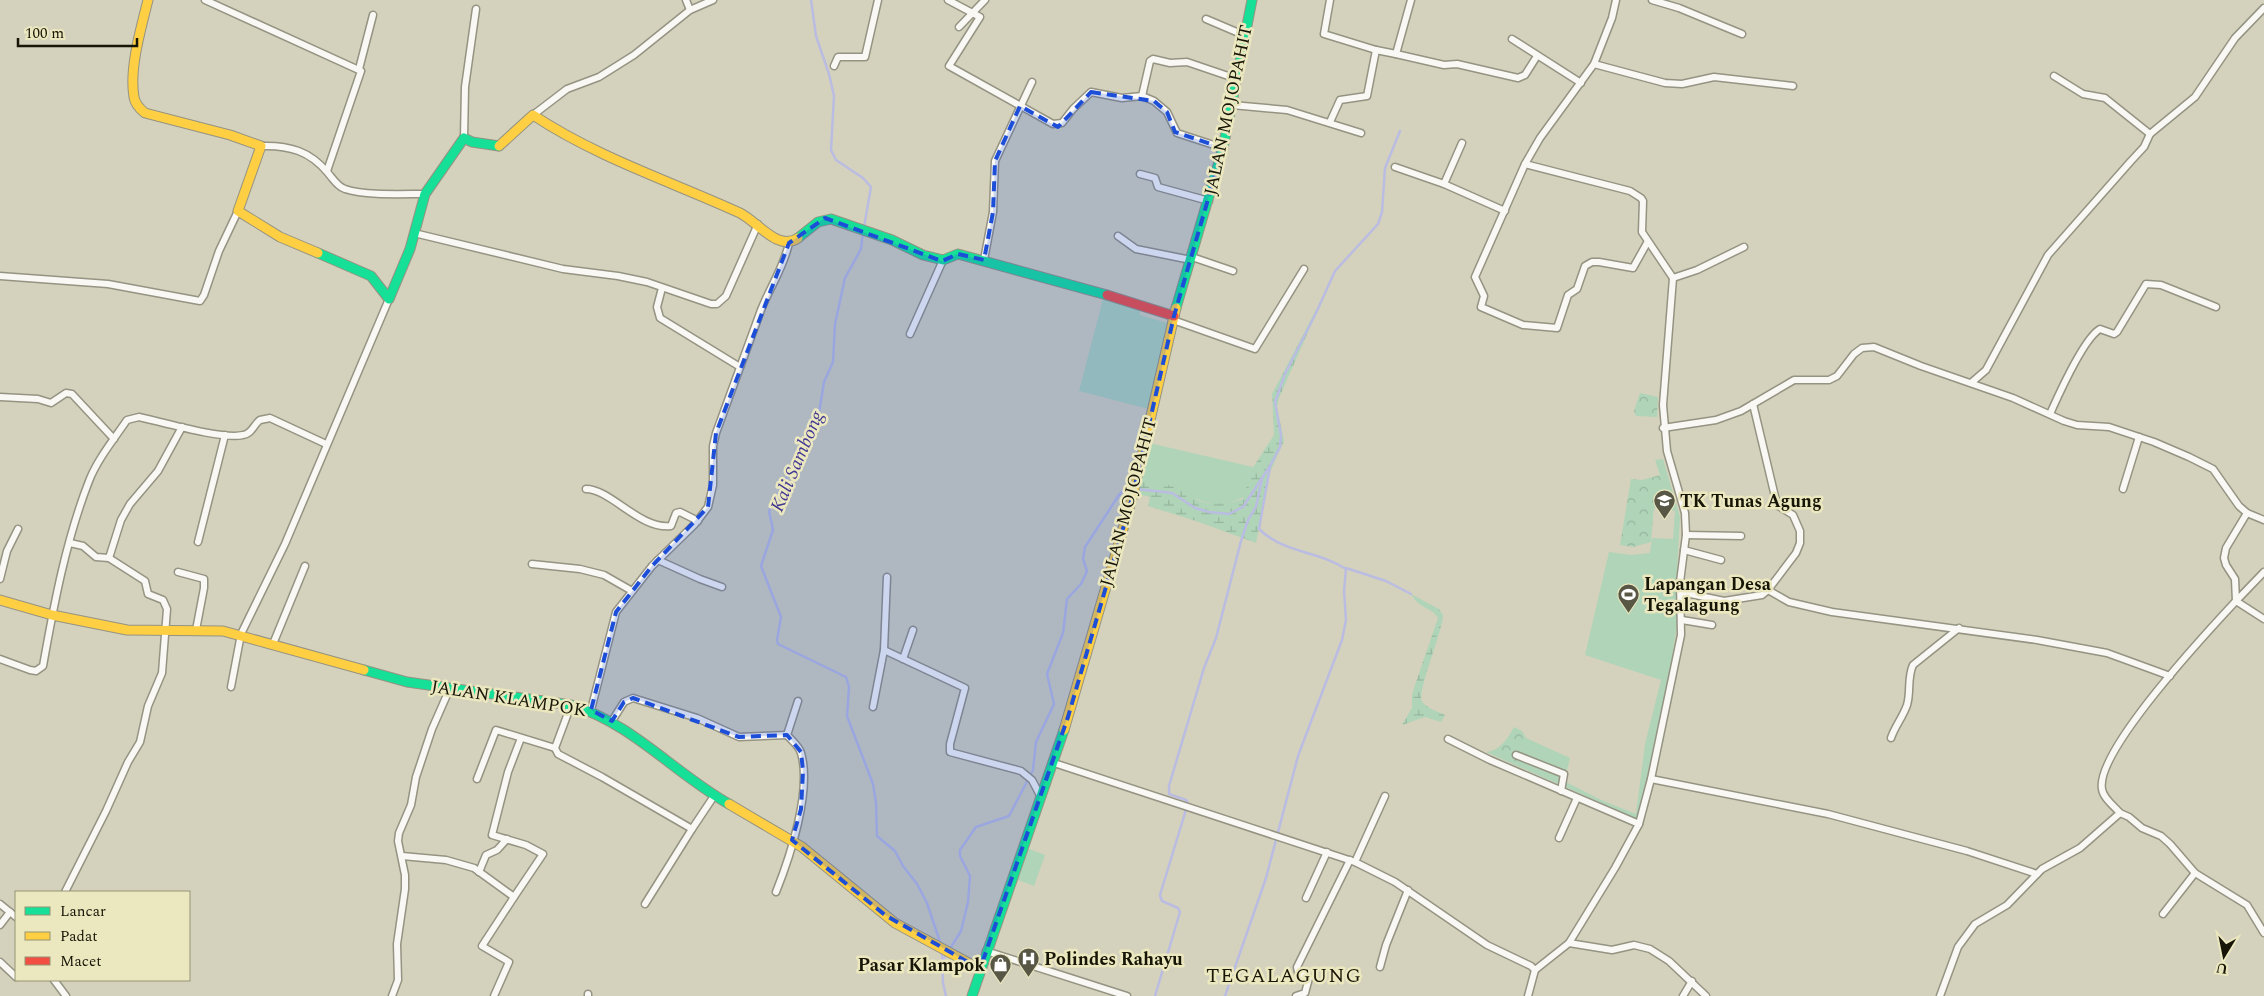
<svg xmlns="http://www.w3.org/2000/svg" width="2264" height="996" viewBox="0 0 2264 996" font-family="Spectral,serif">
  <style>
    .grass { fill: #afd4b8 }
    .forest { fill: url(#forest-crowns) }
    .wetland { fill: url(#wetland-marsh) }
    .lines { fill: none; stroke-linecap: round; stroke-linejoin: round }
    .stream { stroke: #babce2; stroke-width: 2.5 }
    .street-casing { stroke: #959382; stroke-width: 9 }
    .fast-casing { stroke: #959382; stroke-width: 11 }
    .slow-casing { stroke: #959382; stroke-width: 11 }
    .jam-casing { stroke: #959382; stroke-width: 11 }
    .street { stroke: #f9f8f5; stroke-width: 6 }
    .fast { stroke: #16e098; stroke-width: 9 }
    .slow { stroke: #ffcf43; stroke-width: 9 }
    .jam { stroke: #f24e42; stroke-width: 9 }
    .marked { fill: #1d4ed8; fill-opacity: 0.2; stroke: #1d4ed8; stroke-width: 4; stroke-dasharray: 10 6; stroke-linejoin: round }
    .labels { text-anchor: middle; stroke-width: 5; stroke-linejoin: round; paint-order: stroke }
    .street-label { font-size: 18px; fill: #161506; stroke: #ebe7bf }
    .poi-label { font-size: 18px; font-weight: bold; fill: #161506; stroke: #ebe7bf; text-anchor: start }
    .water-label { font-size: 19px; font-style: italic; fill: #403793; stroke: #ebe7bf }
    .quarter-label { font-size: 20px; letter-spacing: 1px; fill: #161506; stroke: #ebe7bf }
  </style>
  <defs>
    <pattern id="forest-crowns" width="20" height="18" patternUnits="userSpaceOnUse" patternTransform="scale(1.25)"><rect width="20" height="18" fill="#afd4b8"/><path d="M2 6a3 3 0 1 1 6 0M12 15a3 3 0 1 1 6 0" fill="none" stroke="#96b59d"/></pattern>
    <pattern id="wetland-marsh" width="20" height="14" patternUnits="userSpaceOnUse" patternTransform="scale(1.25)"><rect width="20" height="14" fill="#afd4b8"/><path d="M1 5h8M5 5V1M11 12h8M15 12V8" fill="none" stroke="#96b59d"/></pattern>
  </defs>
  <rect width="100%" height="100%" fill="#d4d2bc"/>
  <!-- grass -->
  <g class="grass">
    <path d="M1103,299L1140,310V315L1167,323L1149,409L1079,391Z"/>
    <path d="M1149,443L1253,467L1244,497L1230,503L1214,505L1141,480Z"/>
    <path d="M1663,459L1680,517L1676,588L1678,619L1670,670L1638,819L1515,765L1522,747V731L1526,738L1570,758L1564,781L1601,800L1636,814L1645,744L1661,680L1585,655L1609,552L1631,555L1650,553L1652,538L1673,539L1675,511L1654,508V505L1668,498L1655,460Z"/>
    <path d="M1027,848L1045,855L1034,886L1016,879Z"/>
  </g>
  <!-- forest -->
  <g class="forest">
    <path d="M1640,393L1658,397L1657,417L1636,416L1634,411Z"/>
    <path d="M1660,475L1668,498L1664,502L1654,505L1651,542L1633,547L1620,545L1631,479L1642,480Z"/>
    <path d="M1514,727L1522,731C1524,744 1521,753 1515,765L1486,752C1500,751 1508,738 1514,727Z"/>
  </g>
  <!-- wetland -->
  <g class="wetland">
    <path d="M1328,287L1279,398L1277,407L1284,441L1270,472L1256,543L1199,522L1148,506L1150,497L1138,494L1141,480L1183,488L1197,500L1210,504L1230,503L1243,499L1252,469L1274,435L1272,394Z"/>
    <path d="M1411,594L1439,609L1443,615C1443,631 1417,691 1422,701C1424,707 1439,712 1445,715L1441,722L1425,717L1402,725L1412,708V695L1415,685L1438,618C1432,607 1420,610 1411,594Z"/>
  </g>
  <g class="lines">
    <!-- stream -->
    <g class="stream">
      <path d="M811,0L816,36L829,74L834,96L831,150L836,160L863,178L871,187L864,227"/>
      <path d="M863,232L861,249L845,278L835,324L833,362L824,382L818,419L769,511L773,530L761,566L781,617L777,640L778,644L846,677L849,687L847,716L873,784L876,803L877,836L895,851L903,866L917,884L927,903L942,948"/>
      <path d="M1137,489L1172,493L1195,508L1209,512L1229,514L1243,507L1270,466L1280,447L1281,435L1275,402L1285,374L1316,313L1335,271L1378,224L1382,212L1385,168L1400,131"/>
      <path d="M1346,568L1386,581L1411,594"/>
      <path d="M942,953L943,983L946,996"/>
      <path d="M943,960L961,931L968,902L970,876L960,856V850L976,827L1009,816L1033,770L1036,742L1054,704L1047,674L1063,633L1067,599L1081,584L1087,571L1083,559L1085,547L1119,495L1124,490L1132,488"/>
      <path d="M1155,996L1180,912L1178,908L1162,901L1160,895L1188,803L1186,800L1169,794V786L1204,668L1216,638L1241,541L1248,520L1256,507L1262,479"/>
      <path d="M1225,996L1266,878L1298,756L1342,640L1346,620L1344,591L1346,569C1317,550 1285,554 1259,529L1270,467"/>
    </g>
    <defs>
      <g id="street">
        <path d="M205,0L361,71L327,171"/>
        <path d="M686,0L690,10"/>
        <path d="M948,0L980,17L949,66L1053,124L1062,123L1073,109L1091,92L1122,98L1142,96L1154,101L1167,112L1177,133L1223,148"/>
        <path d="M1616,0L1612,18L1594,64L1540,138L1525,164L1475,277L1484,296L1481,307L1523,325L1557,328L1568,295L1577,289L1585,266L1592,262H1599L1633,268L1647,243"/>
        <path d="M1652,0L1679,8L1742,34"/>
        <path d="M1206,19L1246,36"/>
        <path d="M959,27L985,0"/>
        <path d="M1512,39L1581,83"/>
        <path d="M1376,50L1396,54L1411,0"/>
        <path d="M1396,54L1444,65L1457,64L1518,78L1525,75L1537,56"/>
        <path d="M1594,64L1665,83L1682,84L1714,77L1793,86"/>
        <path d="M834,66L838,57H865L878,0"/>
        <path d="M359,69L373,15"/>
        <path d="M2054,76L2083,94L2105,98L2150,134"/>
        <path d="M1142,96L1150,61L1153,59L1170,63L1187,62L1237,79"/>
        <path d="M1232,105L1287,110L1361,133"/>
        <path d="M533,115L567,89L599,77L634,55L690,10L713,0"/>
        <path d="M1330,122L1340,100L1367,96L1376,50L1324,34L1330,0"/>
        <path d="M464,138L465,87L476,9"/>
        <path d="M261,146C289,145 310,151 328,173C333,179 338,187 345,189C366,196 402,194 425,194"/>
        <path d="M1525,164L1630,191L1641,198L1643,201L1642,232L1673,278L1663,405L1667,451L1685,513L1686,535L1680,582L1681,635L1651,779L1639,824L1615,868L1569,943L1535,970"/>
        <path d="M1395,167L1444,184L1505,211"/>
        <path d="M1140,174L1155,178L1158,187L1209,201"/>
        <path d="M1444,184L1462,143"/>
        <path d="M414,233L563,269L618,276L647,282L711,304H717L726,296L758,224"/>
        <path d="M1118,236L1136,249L1191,260"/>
        <path d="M1192,257L1233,271"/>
        <path d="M984,260L993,212L995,161L1032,82"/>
        <path d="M0,276L108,284L200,301L204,295L219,251L238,211"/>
        <path d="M1673,278L1697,270L1744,247"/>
        <path d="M662,288L657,307L660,318L740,367"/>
        <path d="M1173,320L1255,349L1304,269"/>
        <path d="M910,334L943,260"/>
        <path d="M1971,383L1986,370L2048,255L2131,161L2144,147L2150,134L2195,97L2235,38L2264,8"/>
        <path d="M0,397L38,399L51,403L66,393L72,394L114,439"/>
        <path d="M2050,414C2058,396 2084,338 2100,329L2114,334L2117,332L2146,284L2161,285L2216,307"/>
        <path d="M1663,428L1716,420L1741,411L1794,380H1829L1837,376L1854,354L1862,348L1874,347L1921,366L2013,398L2064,421L2077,425L2109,427L2154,442L2189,457L2213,469L2239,506L2247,513L2264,520"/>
        <path d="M586,489C611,489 640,530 671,526L676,513L680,512L698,521"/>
        <path d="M2123,489L2139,437"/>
        <path d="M1686,535L1741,536"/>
        <path d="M198,542L225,435"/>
        <path d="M1684,550L1721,560"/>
        <path d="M109,558L121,520L130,504L158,471L182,427"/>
        <path d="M658,560L700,579L722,587"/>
        <path d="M532,564L580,569L604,575L632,591"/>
        <path d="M178,572L204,579V588L196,630"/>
        <path d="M0,579L7,551L18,529"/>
        <path d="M1768,590L1789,602L1832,612L2037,640L2107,653L2170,676"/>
        <path d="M1681,592L1724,601L1762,595L1768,590L1796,553L1800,543V531L1793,515L1777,505L1753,404"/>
        <path d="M2236,601L2235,579L2226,565L2224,558L2226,548L2247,513"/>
        <path d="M2236,601L2264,572"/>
        <path d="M1682,620L1712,625"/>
        <path d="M273,644L305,566"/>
        <path d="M884,650L965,688L950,744V752L1021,771L1032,780L1041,797"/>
        <path d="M0,659L30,670L36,671L43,666C54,604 66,540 89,481C97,460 114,439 127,420L139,417C162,422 223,440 243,435C252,434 254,424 260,420L270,418L326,444"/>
        <path d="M903,659L913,630"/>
        <path d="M231,687L241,634L285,544L389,299"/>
        <path d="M571,705L555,748L558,754L602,777L692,829L714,796"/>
        <path d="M873,707L884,650L887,577"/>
        <path d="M591,710L616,612L652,566L695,524L708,507L713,485V446L716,433L761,310C770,287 784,267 789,243"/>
        <path d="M612,721L624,702L633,698L697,718L739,737L787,735"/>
        <path d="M1891,738C1895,726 1903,717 1907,705C1911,692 1907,678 1913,665L1959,628"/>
        <path d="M1448,739L1490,760L1639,824"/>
        <path d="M1516,755L1564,774L1561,791"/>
        <path d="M1054,763L1355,862L1395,882L1487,945L1531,966L1535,970L1528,996"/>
        <path d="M477,779L496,730L555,748"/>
        <path d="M1651,779L1828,814L1967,851L2037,874"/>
        <path d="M2120,813C2114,806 2103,798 2102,789C2095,752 2208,631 2236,601L2264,619"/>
        <path d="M1559,838L1577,798"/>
        <path d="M402,856L446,860L474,868L514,897L482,946L509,962L494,996"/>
        <path d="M1355,862L1385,796"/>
        <path d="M479,872L486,855L497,850L507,839"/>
        <path d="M65,892L106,811L128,762L140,742L148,706L162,673L167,609L163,600L148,594L145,581L109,558L96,557L83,546L70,543"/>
        <path d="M776,892C790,857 812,791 801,753C799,746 792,741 787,735L798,701"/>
        <path d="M514,897L543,854L526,845L492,835L508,772L521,738"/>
        <path d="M1306,898L1327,852"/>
        <path d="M0,904L16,917"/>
        <path d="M645,904L692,829"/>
        <path d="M2163,914L2195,873"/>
        <path d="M0,925L10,912"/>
        <path d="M1569,943L1612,950L1634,945L1650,949L1669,961L1706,996"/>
        <path d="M986,951L1127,996"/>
        <path d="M0,962L16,977"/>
        <path d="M1380,967L1386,945L1408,890"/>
        <path d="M54,980L66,996"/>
        <path d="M392,996L398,980L397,944L405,889V875L398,841L399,833L411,805L416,777L432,729L450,688"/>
        <path d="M588,996V994"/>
        <path d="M1296,996L1305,993L1309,978L1298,972L1297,967L1350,860"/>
        <path d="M1683,996L1692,981"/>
        <path d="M1940,996L1958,947L1975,924L2007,905L2042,869L2080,848L2120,813L2129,817L2142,828L2161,836L2170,844L2195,873L2247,905L2264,933"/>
      </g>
      <g id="fast">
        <path d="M798,238L818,222L831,219L892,240L923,255L943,260L958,254L1107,295"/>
        <path d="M318,253L371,276L389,299L410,249L425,194L464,138L472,142L499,146"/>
        <path d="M1176,308L1223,148L1252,0"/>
        <path d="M364,670L407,682L571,705C632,723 674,773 729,804"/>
        <path d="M972,996L1064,730"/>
      </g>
      <g id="slow">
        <path d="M148,0C141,28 129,69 134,97C135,104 140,109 145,113L230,135L261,146L238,211L280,237L318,253"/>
        <path d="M499,146L533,115C598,158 670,181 740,213C758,222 778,252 798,238"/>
        <path d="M0,600L52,615L127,630L223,631L364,670"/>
        <path d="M1064,730L1132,498L1176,308"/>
        <path d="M729,804L802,847L895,923L980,969"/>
      </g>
      <path id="jam" d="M1107,295L1174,316"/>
    </defs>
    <!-- street casing -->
    <use href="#street" class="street-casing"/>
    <!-- fast casing -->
    <use href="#fast" class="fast-casing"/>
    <!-- slow casing -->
    <use href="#slow" class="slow-casing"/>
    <!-- jam casing -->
    <use href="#jam" class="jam-casing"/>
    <!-- street -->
    <use href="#street" class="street"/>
    <!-- fast -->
    <use href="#fast" class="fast"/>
    <!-- slow -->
    <use href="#slow" class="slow"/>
    <!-- jam -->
    <use href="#jam" class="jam"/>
  </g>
  <!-- marked area -->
  <path class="marked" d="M1091,92L1154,101L1167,112L1175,132L1223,148L1174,316L1132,498L1068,717L980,969L885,915L792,840L801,809L803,771L801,752L787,735L739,737L633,698L624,702L612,721L591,710L616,612L652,566L708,507L716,433L789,243L825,218L942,261L958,254L984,260L993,212L995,161L1020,106L1058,127Z"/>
  <!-- icons -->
  <defs>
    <symbol id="school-pin" viewBox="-11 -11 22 30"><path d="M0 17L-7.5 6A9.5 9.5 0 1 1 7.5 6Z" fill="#585746" stroke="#ebe7bf"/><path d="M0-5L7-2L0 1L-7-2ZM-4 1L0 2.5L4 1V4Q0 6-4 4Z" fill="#fff"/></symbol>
    <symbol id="stadium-pin" viewBox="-11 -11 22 30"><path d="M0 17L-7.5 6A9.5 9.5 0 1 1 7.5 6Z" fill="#585746" stroke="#ebe7bf"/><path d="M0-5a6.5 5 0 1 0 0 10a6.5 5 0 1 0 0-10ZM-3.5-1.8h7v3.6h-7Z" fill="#fff"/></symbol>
    <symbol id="hospital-pin" viewBox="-11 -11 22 30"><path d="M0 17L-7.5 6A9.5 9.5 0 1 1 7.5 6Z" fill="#585746" stroke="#ebe7bf"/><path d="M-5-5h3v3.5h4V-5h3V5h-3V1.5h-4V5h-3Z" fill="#fff"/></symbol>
    <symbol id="shop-pin" viewBox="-11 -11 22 30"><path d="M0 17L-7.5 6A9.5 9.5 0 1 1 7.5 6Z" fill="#585746" stroke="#ebe7bf"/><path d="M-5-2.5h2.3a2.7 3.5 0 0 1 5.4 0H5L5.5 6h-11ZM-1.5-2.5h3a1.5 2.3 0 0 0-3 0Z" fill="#fff"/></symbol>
  </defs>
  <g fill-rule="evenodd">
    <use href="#school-pin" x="1652" y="488" width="25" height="34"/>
    <use href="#stadium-pin" x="1616" y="582" width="25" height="34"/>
    <use href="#hospital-pin" x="1016" y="946" width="25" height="34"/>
    <use href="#shop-pin" x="988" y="952" width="25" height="34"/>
  </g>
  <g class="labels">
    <!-- street labels -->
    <g class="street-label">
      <text transform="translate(1228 110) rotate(-78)" y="6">JALAN MOJOPAHIT</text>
      <text transform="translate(1128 502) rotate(-75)" y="6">JALAN MOJOPAHIT</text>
      <text transform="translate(509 698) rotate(9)" y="6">JALAN KLAMPOK</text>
    </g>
    <!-- poi labels -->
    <g class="poi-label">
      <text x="1680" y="507">TK Tunas Agung</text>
      <text x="1644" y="590">Lapangan Desa<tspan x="1644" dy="21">Tegalagung</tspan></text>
      <text x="1044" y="965">Polindes Rahayu</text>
      <text x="985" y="971" text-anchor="end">Pasar Klampok</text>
    </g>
    <!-- water labels -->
    <g class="water-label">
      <text transform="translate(796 461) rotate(-67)" y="7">Kali Sambong</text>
    </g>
    <!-- quarter labels -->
    <g class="quarter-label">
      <text x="1284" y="982">TEGALAGUNG</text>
    </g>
  </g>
  <!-- legend -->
  <rect x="15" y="891" width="175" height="90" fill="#ebe7bf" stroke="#969375"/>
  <rect x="25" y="907" width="25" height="8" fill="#16e098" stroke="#969375"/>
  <text x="60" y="916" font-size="15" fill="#161506">Lancar</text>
  <rect x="25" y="932" width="25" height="8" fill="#ffcf43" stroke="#969375"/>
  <text x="60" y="941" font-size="15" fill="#161506">Padat</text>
  <rect x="25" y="957" width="25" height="8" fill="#f24e42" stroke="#969375"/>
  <text x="60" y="966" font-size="15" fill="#161506">Macet</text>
  <!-- north arrow -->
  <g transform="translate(2224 956) rotate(190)" stroke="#ebe7bf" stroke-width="4" paint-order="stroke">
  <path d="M0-4L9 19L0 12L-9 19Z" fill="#161506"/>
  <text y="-8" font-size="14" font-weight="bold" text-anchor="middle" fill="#161506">U</text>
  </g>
  <!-- scale -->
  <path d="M18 38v8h119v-8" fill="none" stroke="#161506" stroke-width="2.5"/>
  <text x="25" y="38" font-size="15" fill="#161506" stroke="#ebe7bf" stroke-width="4" paint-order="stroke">100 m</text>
</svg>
